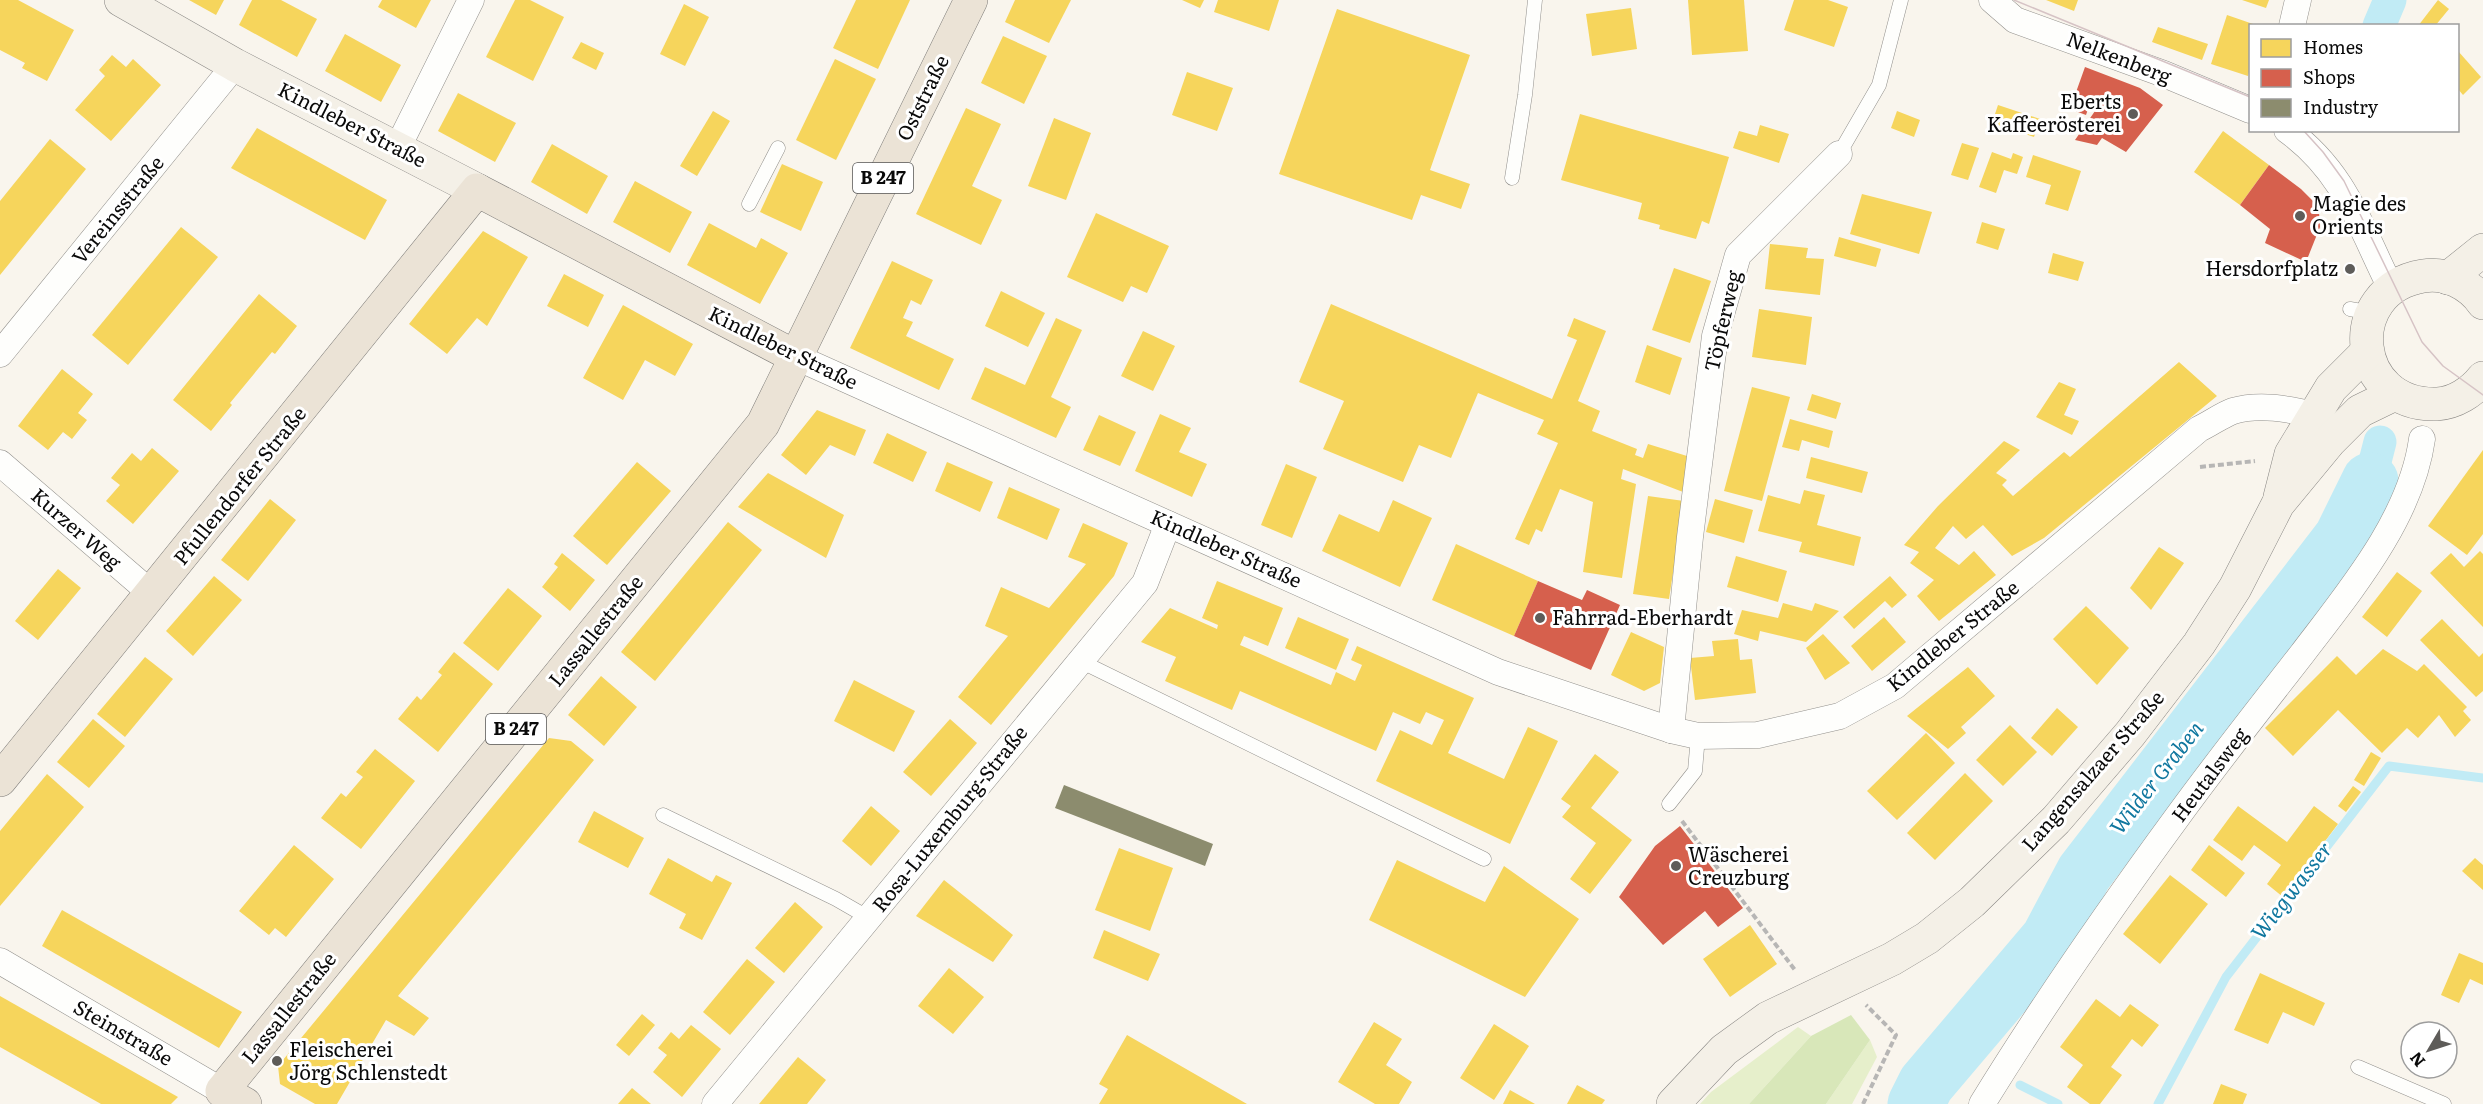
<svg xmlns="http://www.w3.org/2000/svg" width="2483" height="1104" viewBox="0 0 2483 1104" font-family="Literata,serif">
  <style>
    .green { fill: #e6efcb }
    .forest { fill: #d8e7b9 }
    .homes { fill: #f6d55c }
    .shops { fill: #d6604d }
    .industry { fill: #8c8c6e }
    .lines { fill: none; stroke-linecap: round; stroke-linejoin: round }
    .stream { stroke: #c1ebf5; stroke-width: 9 }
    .canal { stroke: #c1ebf5; stroke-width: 33 }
    .river { stroke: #c1ebf5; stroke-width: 57 }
    .lane-casing { stroke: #92908c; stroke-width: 15 }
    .street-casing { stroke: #92908c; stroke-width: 27 }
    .secondary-casing { stroke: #888683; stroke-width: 34 }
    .primary-casing { stroke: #7f7d7a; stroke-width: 34 }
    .path { stroke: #b7b6b5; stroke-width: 4; stroke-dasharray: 6 3; stroke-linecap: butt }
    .lane { stroke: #fefefc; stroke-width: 14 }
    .street { stroke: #fefefc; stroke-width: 26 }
    .secondary { stroke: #f4f0e7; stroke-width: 33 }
    .primary { stroke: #ebe3d6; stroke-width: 33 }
    .tram { stroke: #d6c3c5; stroke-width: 1.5 }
    .poi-dot { fill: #5e5c59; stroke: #fff; stroke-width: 2 }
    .labels { text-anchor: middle; stroke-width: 6; stroke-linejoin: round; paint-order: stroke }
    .shield { fill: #fff; stroke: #545454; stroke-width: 1.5 }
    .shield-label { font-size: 18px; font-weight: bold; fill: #0a0a0a }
    .street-label { font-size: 20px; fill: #0a0a0a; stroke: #fff }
    .poi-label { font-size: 20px; fill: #0a0a0a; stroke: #fff; text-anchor: start }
    .water-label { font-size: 21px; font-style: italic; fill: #10779f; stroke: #fff }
  </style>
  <rect width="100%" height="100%" fill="#f9f5ed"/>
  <!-- green -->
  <g class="green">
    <path d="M1798,1027L1811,1036L1749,1104H1700L1711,1092Z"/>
    <path d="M1870,1040L1877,1057L1852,1104H1826Z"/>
  </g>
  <!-- forest -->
  <path class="forest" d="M1851,1015L1870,1040L1826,1104H1749L1811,1036Z"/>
  <!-- homes -->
  <g class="homes">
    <path d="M0,0H18L74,30L47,81L22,68L25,63L0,50Z"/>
    <path d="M189,0H224L216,15Z"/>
    <path d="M252,0H281L317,19L297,57L239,25Z"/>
    <path d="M382,0H431L416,28L378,7Z"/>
    <path d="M515,0H530L564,17L533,81L486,57Z"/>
    <path d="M856,0H910L878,69L833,48Z"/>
    <path d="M1015,0H1071L1049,43L1005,22Z"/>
    <path d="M1182,0H1204L1200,8Z"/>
    <path d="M1218,0H1279L1269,31L1214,12Z"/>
    <path d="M1688,0H1744L1748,51L1692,55Z"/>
    <path d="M1794,0H1828L1848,7L1834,47L1784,30Z"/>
    <path d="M2046,0H2078L2074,11Z"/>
    <path d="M2242,0H2269L2266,8Z"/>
    <path d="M2438,0L2449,9L2435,26H2418Z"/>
    <path d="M684,4L709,17L685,66L660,54Z"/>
    <path d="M1631,8L1637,49L1592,56L1586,14Z"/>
    <path d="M1337,9L1470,55L1430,170L1470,184L1461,209L1421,195L1412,220L1279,174Z"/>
    <path d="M2227,15L2256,25L2250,26V68L2248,76L2211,64Z"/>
    <path d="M2158,27L2208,44L2202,60L2152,42Z"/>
    <path d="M345,34L401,65L381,102L325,71Z"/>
    <path d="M1003,36L1047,56L1024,104L981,83Z"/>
    <path d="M581,42L604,53L596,70L572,58Z"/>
    <path d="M2458,51L2481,77L2463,95L2458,89Z"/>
    <path d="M112,55L126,67L133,59L161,85L111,141L75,110L105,76L99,70Z"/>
    <path d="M835,59L876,79L836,160L796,140Z"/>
    <path d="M1187,72L1233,88L1217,131L1172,115Z"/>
    <path d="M458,93L516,123L495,162L438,131Z"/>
    <path d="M1998,105L2040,119L2034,137L1992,123Z"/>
    <path d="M966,108L1001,124L972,186L1002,200L981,245L916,214Z"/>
    <path d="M713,111L730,121L697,176L680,166Z"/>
    <path d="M1897,111L1920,120L1914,137L1891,128Z"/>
    <path d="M1580,114L1729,157L1709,224L1702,221L1696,239L1659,229L1660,225L1638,219L1642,203L1561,180Z"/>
    <path d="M1054,118L1091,133L1066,200L1028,186Z"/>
    <path d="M1760,125L1789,134L1779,163L1733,148L1739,131L1757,136Z"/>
    <path d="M257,128L387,200L365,240L231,168Z"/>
    <path d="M2223,131L2269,165L2240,205L2194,172Z"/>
    <path d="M50,139L86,169L0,275V201Z"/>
    <path d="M1962,143L1979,148L1968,180L1951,175Z"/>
    <path d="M552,144L608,176L587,214L531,182Z"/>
    <path d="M1992,152L2011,159L2013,153L2023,157L2017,174L2004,170L1996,193L1979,187Z"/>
    <path d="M2033,155L2081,171L2068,211L2045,204L2051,185L2026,177Z"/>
    <path d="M782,164L823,182L801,231L760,212Z"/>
    <path d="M635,181L692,212L670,253L613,222Z"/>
    <path d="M1862,194L1932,212L1919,254L1850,234Z"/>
    <path d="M1096,213L1169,246L1147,293L1131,286L1123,302L1067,277Z"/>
    <path d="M1982,222L2005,229L1998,250L1976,243Z"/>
    <path d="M709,223L756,248L761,238L788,253L760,304L687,265Z"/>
    <path d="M181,227L218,257L128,365L92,335Z"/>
    <path d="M483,231L528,257L487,326L477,318L447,354L409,324Z"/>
    <path d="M1839,237L1881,249L1876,267L1834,256Z"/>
    <path d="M1770,244L1808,248L1806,258L1824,259L1820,295L1765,289Z"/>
    <path d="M2053,253L2084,262L2078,281L2048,273Z"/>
    <path d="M892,261L933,280L921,305L911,300L903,318L913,322L906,336L954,359L939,390L850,348Z"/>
    <path d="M1674,268L1711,281L1690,343L1652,330Z"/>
    <path d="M564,274L604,295L588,327L547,306Z"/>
    <path d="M1001,291L1045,313L1028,347L985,326Z"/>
    <path d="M259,294L297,326L275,354L272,352L230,403L232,405L211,431L173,400Z"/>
    <path d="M1331,304L1552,399L1577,340L1567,336L1574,318L1606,331L1578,401L1600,411L1592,431L1637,449L1635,455L1643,458L1648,444L1687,456L1683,492L1623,469L1621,479L1636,484L1622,578L1583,572L1593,502L1560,489L1542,532L1536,529L1529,545L1515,539L1558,443L1537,434L1544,420L1478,393L1451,458L1419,445L1403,482L1323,449L1344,401L1299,382Z"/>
    <path d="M623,305L693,344L675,376L645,360L623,400L583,378Z"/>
    <path d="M1759,309L1812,317L1806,365L1752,357Z"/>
    <path d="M1056,318L1082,330L1051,397L1071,407L1056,438L971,399L985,367L1025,385Z"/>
    <path d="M1143,331L1175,346L1153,391L1121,376Z"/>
    <path d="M1647,345L1682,358L1670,395L1635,382Z"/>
    <path d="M2179,362L2217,396L2044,538L2012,556L1983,525L1966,539L1953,526L1935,548L1959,565L1974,551L1996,575L1939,621L1917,596L1934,580L1910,563L1919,552L1904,545L1938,506L2004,441L2020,450L1996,473L2007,480L2002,485L2013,496L2064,452L2070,457Z"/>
    <path d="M62,369L93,394L78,413L87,420L72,439L63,432L48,450L18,426Z"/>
    <path d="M2059,382L2076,389L2064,415L2079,421L2072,435L2036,417Z"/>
    <path d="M1752,387L1790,397L1762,501L1724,491Z"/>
    <path d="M1812,394L1841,403L1836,419L1807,410Z"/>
    <path d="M817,410L866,430L855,456L830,445L806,475L781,455Z"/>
    <path d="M1160,414L1191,428L1179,452L1207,464L1192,497L1135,471Z"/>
    <path d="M1099,415L1136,432L1120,466L1083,450Z"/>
    <path d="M1790,419L1833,431L1829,448L1802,440L1799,451L1782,447Z"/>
    <path d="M887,433L927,452L913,482L873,463Z"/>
    <path d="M152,448L179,471L133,524L106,501L120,485L111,478L132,453L141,461Z"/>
    <path d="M2483,450V534L2467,555L2428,526Z"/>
    <path d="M1811,457L1868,472L1862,493L1806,478Z"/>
    <path d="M637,462L671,491L607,565L573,536Z"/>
    <path d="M947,462L993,482L980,512L935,491Z"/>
    <path d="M1286,464L1317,477L1292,538L1261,525Z"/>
    <path d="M768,473L844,515L826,558L738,507Z"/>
    <path d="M1009,487L1060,509L1047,540L997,518Z"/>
    <path d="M1804,490L1825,495L1817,525L1861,537L1854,566L1799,552L1802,542L1758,531L1768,495L1800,504Z"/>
    <path d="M1648,496L1684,501L1669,599L1633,594Z"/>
    <path d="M270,499L296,520L248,581L221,560Z"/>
    <path d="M1715,499L1753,510L1744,543L1706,532Z"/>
    <path d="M1393,500L1432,518L1400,587L1322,551L1339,514L1379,532Z"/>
    <path d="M728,522L762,550L655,681L621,652Z"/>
    <path d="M1083,523L1128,543L1114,576L991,725L958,697L1008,636L985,626L1001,587L1049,608L1086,564L1068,557Z"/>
    <path d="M1456,544L1538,581L1514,636L1432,600Z"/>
    <path d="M2159,547L2184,563L2151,610L2130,588Z"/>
    <path d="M2480,551L2483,554V627L2430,573L2451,553L2464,567Z"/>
    <path d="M562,553L595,580L570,611L542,587L558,567L554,564Z"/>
    <path d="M1736,556L1787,571L1778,602L1727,587Z"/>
    <path d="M58,569L81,588L38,640L15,621Z"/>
    <path d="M2397,572L2422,591L2387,637L2362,617Z"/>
    <path d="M214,576L242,600L193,656L166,631Z"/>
    <path d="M1890,576L1907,595L1892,608L1885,601L1854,629L1843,617Z"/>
    <path d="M1217,581L1283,608L1268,646L1244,636L1240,645L1331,685L1336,672L1355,681L1362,665L1351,660L1357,646L1474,698L1448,753L1504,779L1528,727L1558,741L1510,844L1376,781L1400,730L1432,745L1444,720L1426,712L1420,724L1393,712L1376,751L1240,691L1232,710L1165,681L1176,657L1141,642L1170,608L1217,629L1218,625L1202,618Z"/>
    <path d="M508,588L542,616L498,671L463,643Z"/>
    <path d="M1783,603L1812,611L1815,603L1839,611L1806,642L1760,631L1758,641L1734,634L1742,610L1778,618Z"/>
    <path d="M2086,606L2129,648L2097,685L2053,639Z"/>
    <path d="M1298,617L1349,639L1336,670L1285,648Z"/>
    <path d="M1884,617L1906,642L1872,671L1851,646Z"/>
    <path d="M2442,619L2479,657L2483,653V691L2476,697L2420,640Z"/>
    <path d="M1631,632L1664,647L1660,683L1644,691L1611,675Z"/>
    <path d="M1823,634L1850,663L1825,680L1806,648Z"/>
    <path d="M1738,639L1740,660L1752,659L1756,693L1695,700L1690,658L1714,656L1712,641Z"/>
    <path d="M2383,649L2417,671L2424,664L2467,707L2463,711L2471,720L2455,737L2439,715L2418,738L2407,728L2382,753L2338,710L2293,756L2265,728L2337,656L2356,675Z"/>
    <path d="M454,652L493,684L438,752L398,719L417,696L421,700L442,675L438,672Z"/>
    <path d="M145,657L173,679L125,737L97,714Z"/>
    <path d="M1968,667L1995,696L1961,727L1966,733L1948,749L1907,716Z"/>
    <path d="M601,676L637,707L604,746L568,715Z"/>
    <path d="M854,680L915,711L894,752L834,721Z"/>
    <path d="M2057,708L2078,727L2052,756L2031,738Z"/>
    <path d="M93,719L125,746L89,788L57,762Z"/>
    <path d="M950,719L977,743L931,796L903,772Z"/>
    <path d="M2010,725L2037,752L2003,786L1976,760Z"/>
    <path d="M1926,733L1955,763L1897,820L1867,791Z"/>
    <path d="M549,738L571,741L594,760L398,996L429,1018L414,1036L386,1020L337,1104H315L280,1084L278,1066Z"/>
    <path d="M375,749L415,781L361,849L321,818L341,793L346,797L363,777L356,772Z"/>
    <path d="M2371,752L2381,758L2364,786L2354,780Z"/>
    <path d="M1595,754L1619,772L1591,808L1632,840L1590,894L1570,879L1596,843L1562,817L1571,806L1561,799Z"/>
    <path d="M1965,773L1993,801L1935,860L1907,833Z"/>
    <path d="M47,774L84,807L0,906V831Z"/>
    <path d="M2353,786L2361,792L2346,812L2338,806Z"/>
    <path d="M871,806L900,831L871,866L842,841Z"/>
    <path d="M2238,806L2287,842L2314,806L2338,824L2283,897L2267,884L2281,865L2254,845L2242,861L2213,840Z"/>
    <path d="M594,811L644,838L628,868L578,842Z"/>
    <path d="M294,845L334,879L286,937L275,928L269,935L239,911Z"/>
    <path d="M2209,845L2245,873L2226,897L2191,870Z"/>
    <path d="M1119,848L1173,868L1150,931L1095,910Z"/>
    <path d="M668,858L712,882L716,875L732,883L702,940L679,928L686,914L649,894Z"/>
    <path d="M2475,858L2483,865V890L2462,871Z"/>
    <path d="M1397,860L1485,902L1504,866L1579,919L1525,997L1369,920Z"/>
    <path d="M2170,875L2208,904L2160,964L2123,934Z"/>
    <path d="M944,880L1013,935L993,962L916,916Z"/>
    <path d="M795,902L823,927L784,973L755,948Z"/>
    <path d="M62,910L242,1012L219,1048L42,946Z"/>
    <path d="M1750,925L1777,964L1730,997L1703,959Z"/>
    <path d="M1104,930L1160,954L1148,981L1093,958Z"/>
    <path d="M2459,953L2483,963V985L2470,979L2459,1003L2441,995Z"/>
    <path d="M747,959L775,982L730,1035L703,1012Z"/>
    <path d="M949,968L984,997L953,1034L918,1006Z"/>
    <path d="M2260,973L2325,1003L2314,1026L2283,1012L2268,1044L2234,1030Z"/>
    <path d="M0,996L178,1097L171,1104H101L0,1047Z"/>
    <path d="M2096,999L2120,1017L2130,1004L2159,1025L2142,1047L2132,1039L2111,1067L2122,1075L2100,1104H2090L2067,1087L2083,1065L2060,1047Z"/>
    <path d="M642,1014L655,1025L629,1056L616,1045Z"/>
    <path d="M1374,1022L1402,1039L1386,1065L1412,1082L1399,1104H1375L1338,1082Z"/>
    <path d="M1494,1024L1529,1046L1494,1100L1460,1078Z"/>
    <path d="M691,1025L721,1049L682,1097L653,1072L667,1055L658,1048L671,1032L679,1039Z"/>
    <path d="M1127,1035L1247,1104H1099L1108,1089L1099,1084Z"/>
    <path d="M798,1057L826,1080L807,1104H759Z"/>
    <path d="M2221,1084L2247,1094L2243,1104H2213Z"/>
    <path d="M1577,1085L1605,1100L1602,1104H1567Z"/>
    <path d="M632,1088L651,1104H618Z"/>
    <path d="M1510,1090L1535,1104H1503Z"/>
  </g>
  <!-- shops -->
  <g class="shops">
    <path d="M2085,67L2140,88L2163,105L2126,152L2102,138L2097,145L2075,140L2095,111L2088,109L2086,115L2070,109Z"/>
    <path d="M2269,165L2301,189L2314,202L2319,212L2320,227L2306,262L2265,243L2270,229L2240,205Z"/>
    <path d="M1538,581L1582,600L1587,590L1620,605L1591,670L1514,636Z"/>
    <path d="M1680,826L1743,908L1718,927L1705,911L1663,945L1619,897L1655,846Z"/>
  </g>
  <!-- industry -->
  <path class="industry" d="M1064,785L1213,844L1205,866L1055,808Z"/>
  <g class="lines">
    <!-- stream -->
    <g class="stream">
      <path d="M2020,1085L2058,1104"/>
      <path d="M2158,1104L2226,977L2389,766L2483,778"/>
    </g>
    <!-- canal -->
    <g class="canal">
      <path d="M2379,26L2390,0"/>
      <path d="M2370,481L2380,442"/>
    </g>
    <!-- river -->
    <path class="river" d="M1916,1104L1926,1084L2049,939L2084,873L2342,538L2370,481"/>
    <defs>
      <g id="lane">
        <path d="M1839,154L1879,85L1901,0"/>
        <path d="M1512,178L1525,95L1535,0"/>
        <path d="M749,204L778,148"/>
        <path d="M2350,309L2372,313"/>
        <path d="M1080,661L1484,859"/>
        <path d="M1669,804L1695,771L1698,736"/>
        <path d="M663,815L836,899L869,918"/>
        <path d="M2358,1067L2444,1104"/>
      </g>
      <g id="street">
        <path d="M1992,0L2015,20L2164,74L2250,110"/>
        <path d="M2292,26L2298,0"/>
        <path d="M2287,130C2346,173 2360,227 2391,288"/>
        <path d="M397,149L471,0"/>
        <path d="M0,354L235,65"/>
        <path d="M796,357L1498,672L1671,730L1698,736L1758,735L1840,716L1895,686L2199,429C2210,424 2222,415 2233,411C2260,403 2288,409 2315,415"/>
        <path d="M0,463L152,594"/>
        <path d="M1671,730L1690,537L1715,336L1738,255L1839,154"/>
        <path d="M0,961L222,1091"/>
        <path d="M715,1104L1145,583L1168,524"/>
        <path d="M1982,1104C2043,1005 2109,910 2178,816C2218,761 2260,708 2302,654C2349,592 2411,519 2422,439"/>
      </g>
      <g id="secondary">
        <path d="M121,0L235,65L477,190"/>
        <path d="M2448,278L2483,250"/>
        <path d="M2483,303C2470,284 2446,272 2423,276C2340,290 2352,407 2437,404C2455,403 2472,392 2483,378"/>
        <path d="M2280,497L2291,454L2331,388L2367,352"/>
        <path d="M1673,1104L1724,1050L1768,1018L1892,959L1927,938L1972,902L2056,820L2130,734L2199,644L2235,588L2278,504L2330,441L2360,411L2395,394"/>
      </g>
      <g id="primary">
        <path d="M0,780L477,190L796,357"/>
        <path d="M245,1104L222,1091L763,424L971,0"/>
      </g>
    </defs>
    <!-- lane casing -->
    <use href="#lane" class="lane-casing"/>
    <!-- street casing -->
    <use href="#street" class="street-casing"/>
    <!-- secondary casing -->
    <use href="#secondary" class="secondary-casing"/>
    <!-- primary casing -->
    <use href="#primary" class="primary-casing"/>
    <!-- path -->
    <g class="path">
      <path d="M2200,467L2255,461"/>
      <path d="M1682,821L1795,970"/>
      <path d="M1863,1104L1896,1035L1866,1005"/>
    </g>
    <!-- lane -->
    <use href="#lane" class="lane"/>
    <!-- street -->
    <use href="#street" class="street"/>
    <!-- secondary -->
    <use href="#secondary" class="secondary"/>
    <!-- primary -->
    <use href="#primary" class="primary"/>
    <!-- tram -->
    <g class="tram">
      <path d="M2014,0L2250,97"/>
      <path d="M2303,130L2323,152L2344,181L2422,342L2443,366L2483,395"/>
    </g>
  </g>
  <!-- markers -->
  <g class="poi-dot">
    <circle cx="2133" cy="114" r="6"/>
    <circle cx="2300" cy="216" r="6"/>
    <circle cx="2350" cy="269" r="6"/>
    <circle cx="1540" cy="618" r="6"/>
    <circle cx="1676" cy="866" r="6"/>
    <circle cx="277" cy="1061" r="6"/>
  </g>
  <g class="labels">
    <!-- shield labels -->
    <g class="shield">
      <rect x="853" y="163" width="60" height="30" rx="4.5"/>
      <rect x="486" y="714" width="60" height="30" rx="4.5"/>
    </g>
    <g class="shield-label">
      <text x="883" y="184">B 247</text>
      <text x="516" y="735">B 247</text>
    </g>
    <!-- street labels -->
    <g class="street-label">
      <text transform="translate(2119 58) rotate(21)" y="7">Nelkenberg</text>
      <text transform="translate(923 98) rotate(-64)" y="7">Oststraße</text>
      <text transform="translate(352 125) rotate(27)" y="7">Kindleber Straße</text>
      <text transform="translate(118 210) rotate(-51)" y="7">Vereinsstraße</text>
      <text transform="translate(1723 321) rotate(-77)" y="7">Töpferweg</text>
      <text transform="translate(783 348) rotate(26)" y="7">Kindleber Straße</text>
      <text transform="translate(240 486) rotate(-51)" y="7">Pfullendorfer Straße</text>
      <text transform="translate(76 529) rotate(41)" y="7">Kurzer Weg</text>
      <text transform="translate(1226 549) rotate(24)" y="7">Kindleber Straße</text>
      <text transform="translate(596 631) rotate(-51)" y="7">Lassallestraße</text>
      <text transform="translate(1953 636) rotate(-39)" y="7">Kindleber Straße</text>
      <text transform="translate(2093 771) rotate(-49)" y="7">Langensalzaer Straße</text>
      <text transform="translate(2210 775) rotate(-53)" y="7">Heutalsweg</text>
      <text transform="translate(950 819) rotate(-51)" y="7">Rosa-Luxemburg-Straße</text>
      <text transform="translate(289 1008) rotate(-51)" y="7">Lassallestraße</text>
      <text transform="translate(123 1033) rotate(30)" y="7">Steinstraße</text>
    </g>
    <!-- poi labels -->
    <g class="poi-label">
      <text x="2121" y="109" text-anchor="end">Eberts<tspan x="2121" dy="23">Kaffeerösterei</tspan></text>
      <text x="2312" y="211">Magie des<tspan x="2312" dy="23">Orients</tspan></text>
      <text x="2338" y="276" text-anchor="end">Hersdorfplatz</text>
      <text x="1552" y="625">Fahrrad-Eberhardt</text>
      <text x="1688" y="862">Wäscherei<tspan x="1688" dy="23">Creuzburg</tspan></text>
      <text x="289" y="1057">Fleischerei<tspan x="289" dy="23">Jörg Schlenstedt</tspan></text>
    </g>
    <!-- water labels -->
    <g class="water-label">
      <text transform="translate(2157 778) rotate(-52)" y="7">Wilder Graben</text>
      <text transform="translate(2292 891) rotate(-52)" y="7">Wiegwasser</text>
    </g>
  </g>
  <!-- legend -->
  <rect x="2249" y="24" width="210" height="108" fill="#ffffff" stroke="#9d9d9d" stroke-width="1.5"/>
  <rect x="2261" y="39" width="30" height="18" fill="#f6d55c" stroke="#9d9d9d" stroke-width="1.5"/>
  <text x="2303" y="54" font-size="18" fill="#0a0a0a">Homes</text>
  <rect x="2261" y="69" width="30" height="18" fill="#d6604d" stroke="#9d9d9d" stroke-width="1.5"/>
  <text x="2303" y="84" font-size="18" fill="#0a0a0a">Shops</text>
  <rect x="2261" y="99" width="30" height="18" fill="#8c8c6e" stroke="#9d9d9d" stroke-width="1.5"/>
  <text x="2303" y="114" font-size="18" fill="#0a0a0a">Industry</text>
  <!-- north arrow -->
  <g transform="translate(2429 1050) rotate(231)"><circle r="28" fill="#ffffff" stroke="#9d9d9d" stroke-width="1.5"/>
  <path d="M0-4.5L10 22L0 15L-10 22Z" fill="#5e5c59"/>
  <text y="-9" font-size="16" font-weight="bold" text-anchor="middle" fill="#0a0a0a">N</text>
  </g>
</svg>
